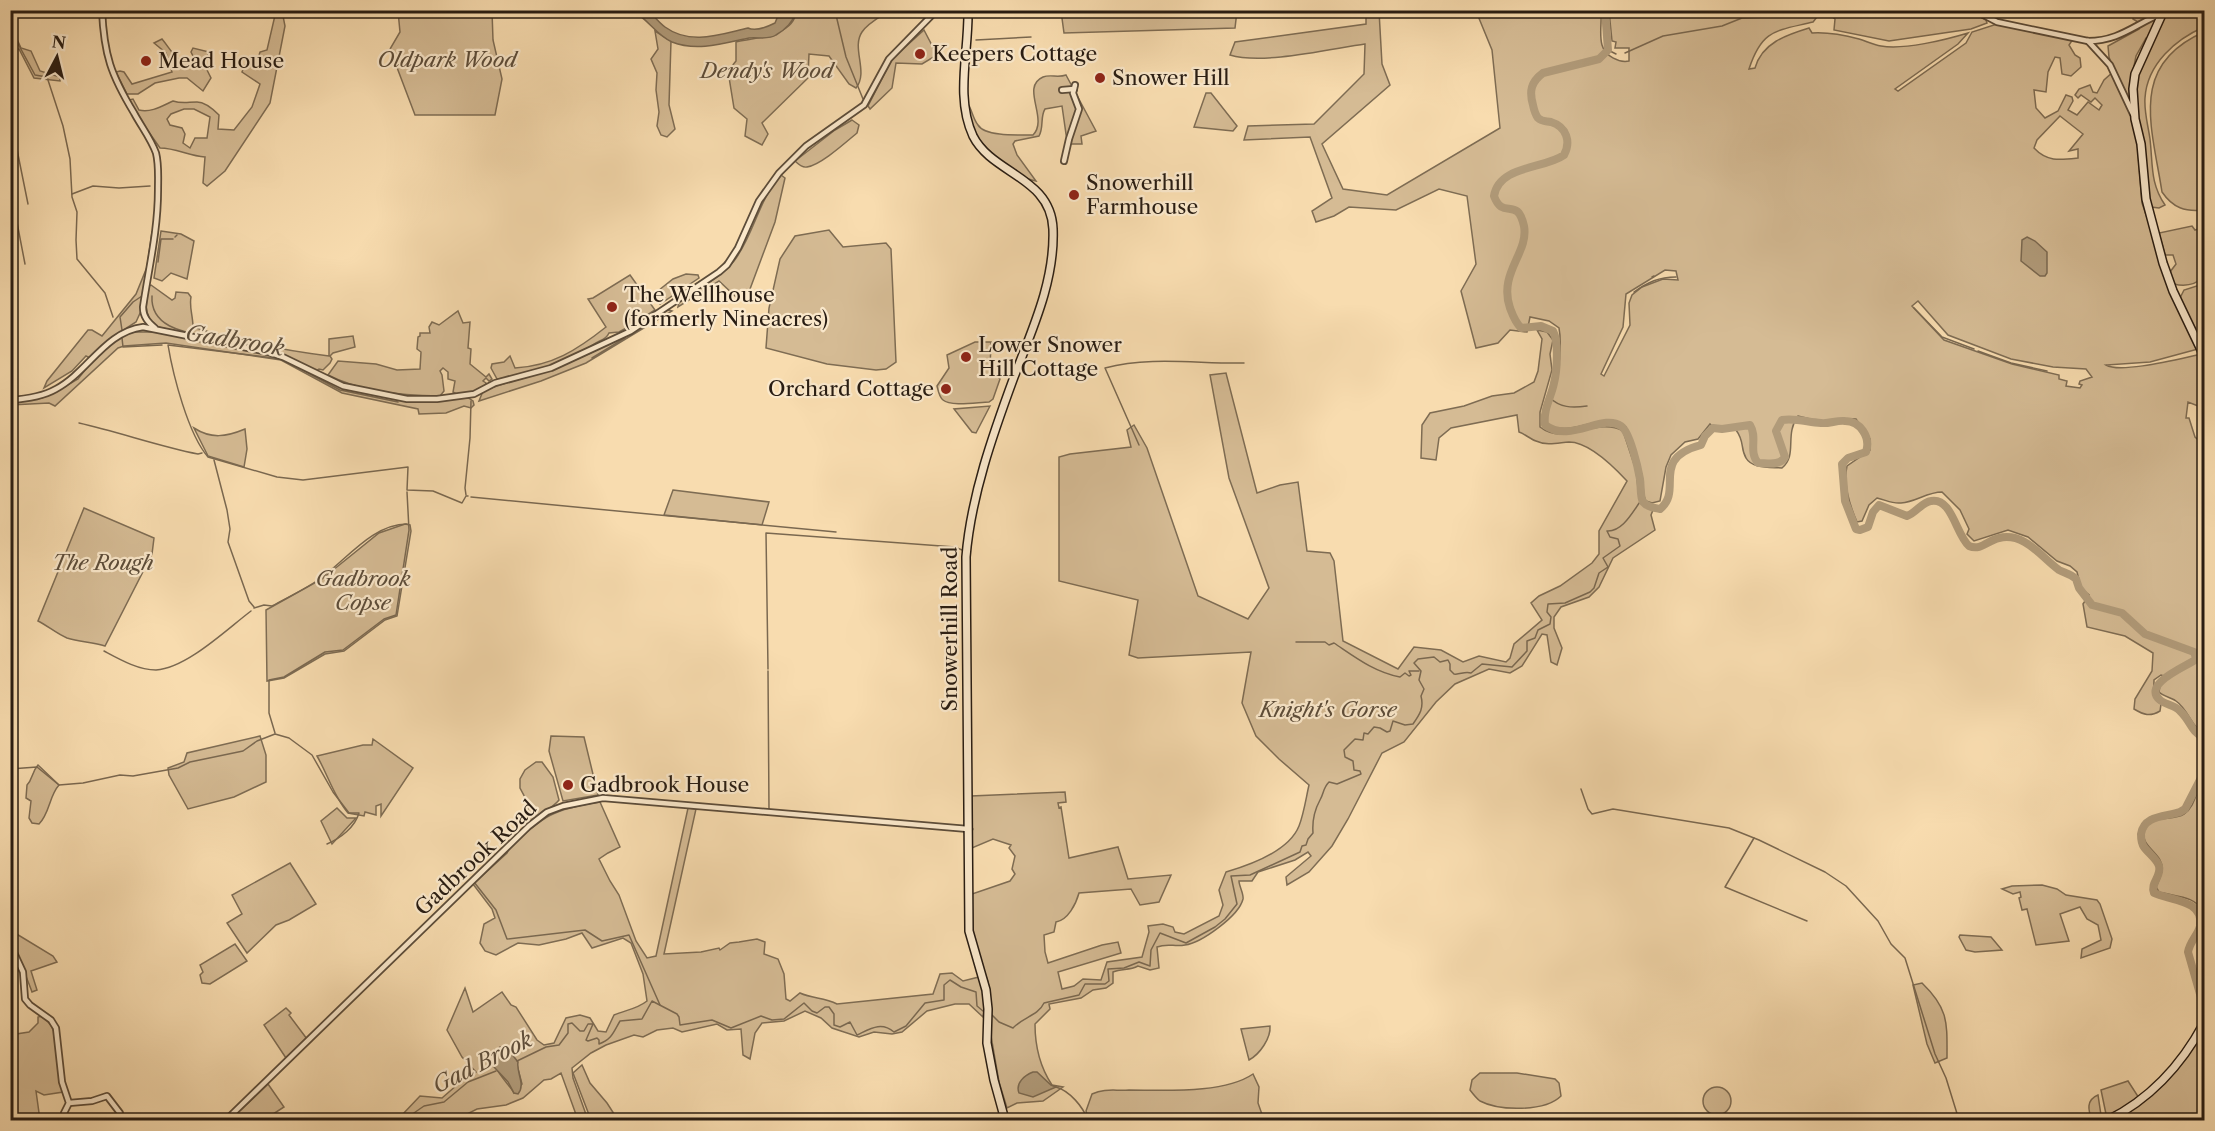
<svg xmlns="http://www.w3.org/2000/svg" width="2215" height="1131" viewBox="0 0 2215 1131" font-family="'Libre Caslon Text',serif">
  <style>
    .green { fill: #d5bb94; stroke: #7e6c53; stroke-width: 1.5; fill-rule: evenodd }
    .water { fill: #b19b7a; stroke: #7a6850; stroke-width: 1.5 }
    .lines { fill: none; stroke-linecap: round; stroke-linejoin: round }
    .stream { stroke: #7a6850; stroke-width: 1.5 }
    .river { stroke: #b19b7a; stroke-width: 8 }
    .street-casing { stroke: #5c4c39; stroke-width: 8 }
    .secondary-casing { stroke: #281c12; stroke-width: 10 }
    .street { stroke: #fae8cb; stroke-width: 4.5 }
    .secondary { stroke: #fae8cb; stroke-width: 7 }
    .poi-dot { fill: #8f2418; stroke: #fae8cb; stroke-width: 2 }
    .labels { text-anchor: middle; stroke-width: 4.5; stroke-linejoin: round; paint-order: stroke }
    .poi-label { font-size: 21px; fill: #281c12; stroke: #fae8cb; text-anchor: start }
    .park-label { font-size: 21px; font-style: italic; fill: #5c4c39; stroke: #fae8cb }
    .street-label { font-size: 21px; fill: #281c12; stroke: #fae8cb }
    .water-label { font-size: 22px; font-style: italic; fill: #5f4f3c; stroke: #fae8cb }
  </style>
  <rect width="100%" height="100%" fill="#f8dcaf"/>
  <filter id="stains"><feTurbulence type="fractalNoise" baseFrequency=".00333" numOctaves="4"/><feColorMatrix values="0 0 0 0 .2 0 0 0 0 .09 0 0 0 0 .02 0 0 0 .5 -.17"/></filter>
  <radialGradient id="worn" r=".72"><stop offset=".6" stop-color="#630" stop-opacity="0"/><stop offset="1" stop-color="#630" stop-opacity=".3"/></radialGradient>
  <!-- green -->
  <g class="green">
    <path d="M276,11H282L285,26L270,103L225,171L207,186L203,183L205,157C189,156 176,148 160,148L141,121L129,100L133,99L139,110C151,113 162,106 173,101C182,104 188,102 197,102C205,102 214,110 219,115L218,129L234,130L252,107L260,84L242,72L245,65H256L260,52L267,50ZM184,109H194L210,117L207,138H195L190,148L183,143L185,134L182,128L170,125L167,119L171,114Z"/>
    <path d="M398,11H492L493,40L502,79L495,115H415L390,49L400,32Z"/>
    <path d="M796,11H889C880,17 868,23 862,32C851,48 869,72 856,88L849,84L829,56L809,54L808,78L762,123L768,134L762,145L745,136L747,119L734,108L728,71L736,61V42C754,38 795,36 796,11Z"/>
    <path d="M1061,11V10L1237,11L1235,28L1064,33Z"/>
    <path d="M1366,11H1379L1382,64L1390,85L1322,144L1343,189L1387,195L1500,128L1492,50L1476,11H1601C1602,21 1599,35 1602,45C1605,56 1619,63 1629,61V48H1615L1616,42L1612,41L1609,11H1969L1986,20L1987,23L1971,29L1889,41L1834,30L1835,19L1831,16L1817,17L1813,22C1776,31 1762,29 1749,69L1755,68C1762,43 1786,35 1809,28L1812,33C1828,32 1844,35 1859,39C1866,41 1873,45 1881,46C1904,50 1945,40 1968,33L1958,44L1895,89L1898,91L1966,43L1972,32L1997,24L2073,39L2069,45L2075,55L2080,58L2081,67L2071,76L2062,74L2060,58L2055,57L2048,72L2046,92L2034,90L2036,108L2045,118L2058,111L2066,95L2072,97L2073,101L2068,110L2077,115L2088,102L2099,110L2102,105L2095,98L2091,102L2081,95L2078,98L2075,95L2079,89L2090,85L2093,92L2097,93L2104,80L2114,71L2109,57L2108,46L2139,29L2138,22L2133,19L2134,11H2183L2204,16V27C2176,39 2147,64 2145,98C2144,112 2148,125 2150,139C2153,165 2150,183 2165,205L2159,208L2151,207L2149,200C2144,166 2132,116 2136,83C2138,68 2146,53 2152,39L2146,38L2136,56L2132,76L2142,203L2153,235L2159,261L2173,296L2198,349L2150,362L2106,365C2121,374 2182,358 2202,354L2204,362V405L2198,406L2188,402L2186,418H2189L2195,437L2204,445V734C2191,727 2189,710 2176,701C2171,697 2164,697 2159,692L2160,686L2167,677L2161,675L2154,680C2154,689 2152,698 2161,704L2160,711C2150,717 2144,715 2134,709L2135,699L2152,671L2153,653L2125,636L2087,627L2083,604L2089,595L2081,588L2077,572L2070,566L2057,561L2028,537L2008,530L1974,541L1967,534L1969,529L1960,510L1942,492C1927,492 1916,502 1901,503C1892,504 1886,500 1877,498L1869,505L1862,521L1857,522C1850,506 1843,484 1847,466L1870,450V439L1856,419C1845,418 1837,420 1827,421C1817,422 1807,418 1798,416C1784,435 1798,455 1782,468C1771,467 1752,469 1746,458C1740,448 1745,442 1736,430L1716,431L1710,424L1698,439L1685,442L1671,455L1666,467L1660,501L1652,503L1646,501L1644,496L1642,475L1626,427C1602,410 1572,438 1547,425C1544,411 1552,400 1555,387C1559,372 1562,343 1559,328L1549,321L1530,317L1527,332L1510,330L1498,343L1476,348L1461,291L1476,264L1467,196L1439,189L1396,210L1349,207L1334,216L1316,222L1312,211L1332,198L1310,137L1244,140L1248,126L1314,124L1364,74L1365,44C1330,49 1263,65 1230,55L1235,42L1366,24ZM2060,116L2083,134L2069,151L2078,149V158C2060,160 2047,162 2034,148L2037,140ZM1665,270L1676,271L1678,280L1663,279L1642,287L1632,295L1629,303L1630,325L1604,376L1601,374L1623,327L1626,294ZM1918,301L1948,335L2011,359L2053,367L2086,369L2092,377L2080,381L2079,384L2082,385L2080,388L2066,386L2067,381L2059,379V375L2012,364L1944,340L1912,306Z"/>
    <path d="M11,26L21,48L31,51L40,71L60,77V81L34,78L19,49L11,52Z"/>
    <path d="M924,30L937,55L922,64L896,63L892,88L870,109L868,106L892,59Z"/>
    <path d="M655,31L671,41L669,105L675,129L667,137L661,135L657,126L659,112L656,90L657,73L651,59L658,49Z"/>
    <path d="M2204,32V210C2185,212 2173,208 2162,192C2152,127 2128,65 2204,32Z"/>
    <path d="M162,39C172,51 176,63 193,64L194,58L191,52L193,48L209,52L204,64L211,78L203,91L187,78H179L155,83L138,94H127L116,72L120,71L124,72L132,84L172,72L166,53L154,43Z"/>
    <path d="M1066,75L1096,131L1081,136L1082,144H1069L1067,141L1062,106L1045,109C1040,117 1044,127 1039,136L1015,141L1013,144L1017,155L1036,181C1019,179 977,144 972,127C969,120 969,111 968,104C972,110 973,119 978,125C985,137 1020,135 1033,135C1049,119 1020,87 1043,77C1050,74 1058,78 1066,75Z"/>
    <path d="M1206,93H1211L1237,126L1233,131L1194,127Z"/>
    <path d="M852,120L859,125L857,133C846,142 821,165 807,167C802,168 798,164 795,161L835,130Z"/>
    <path d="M781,175L785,178L775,222L750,289L743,295L736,297L719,281L678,307L679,302C697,287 719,280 734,261C754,235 758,200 781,175Z"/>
    <path d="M2192,226L2195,230L2204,227V277C2195,285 2186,287 2174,284L2170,272L2176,264L2173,255H2165L2159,233Z"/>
    <path d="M829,230L843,247L886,243L891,249L896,362L886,369L876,370L827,364L766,348L769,308L780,259L795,236Z"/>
    <path d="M161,231L181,234L194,241L187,279L171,273L162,281L154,278Z"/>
    <path d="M152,232L155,233L141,311L136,322L114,336L90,358L86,356L72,371L44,388L47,381L88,330H92L102,336L136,294L147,267Z"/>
    <path d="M686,274L698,275L699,278L660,304L654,299V294L673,279Z"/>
    <path d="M630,275L655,310L630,326L619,332L609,333C606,340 600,340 594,344C567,362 530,376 497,379L491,368L492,364L504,362L510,356L515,368C552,366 577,350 606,327L588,299L593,298Z"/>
    <path d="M2203,284L2204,291V345L2203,338L2196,332L2180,298L2184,290Z"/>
    <path d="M151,285L172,300L175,298L176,292L188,293L191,297C189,307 193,316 193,327C240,342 280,350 329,356V339L353,336L355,347L333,353L330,356L332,359L330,363L323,370L319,369L316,371L281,354L158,327C142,317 146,301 149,286Z"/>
    <path d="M669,310L672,311L586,363L541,381L479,401L483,391C506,382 530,377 553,369C592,354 630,335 664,311Z"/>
    <path d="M458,311L463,323L470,322L468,348L471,349L470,364L486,377L489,374L492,379L489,381L486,378L483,381L486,383L485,386L474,392L458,395L453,392L455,381L448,379V372L443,368L440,371L442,375L444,391L440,396C403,396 361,392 328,375L338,361L376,364L397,370L420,369L421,352L417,349L418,337L420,336V333H430L429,327L432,322L439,325Z"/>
    <path d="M1537,330L1547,332L1553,340L1550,354L1552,370L1540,412V427C1565,447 1597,416 1623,431L1636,470L1639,497L1643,505L1653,510L1651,515L1655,530L1613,558L1599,587L1589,597L1561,607L1554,617V628L1562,648L1557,665L1551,662L1547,635L1542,634L1522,666L1510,673L1489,669L1455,684L1436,702L1404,742L1382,753L1348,819L1332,846L1309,872L1287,885L1286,877L1311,856L1308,852L1295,860L1258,872L1252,881H1239C1239,886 1244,894 1243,899C1239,916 1201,943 1185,945C1175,947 1167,943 1157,947L1159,968L1150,970L1138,966C1129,971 1122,968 1113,972V983L1106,988L1093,990L1081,998L1049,1004L1050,1009L1035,1024C1035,1045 1040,1067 1052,1085L1063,1087L1043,1101L1017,1103L1007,1108L999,1082L991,1036V1004L988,982L973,939L972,894L1010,881L1015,874L1012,869L1015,856L1009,848L1011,845L993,839L972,848L971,833L973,829L971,826V796L1065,792L1066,802L1058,803L1059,808L1061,807L1069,858L1118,847L1128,879L1171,875L1159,902L1140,905L1131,889L1079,893C1076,904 1068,920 1056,922L1054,932L1044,935L1045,952L1048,963L1102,945L1118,942L1121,953L1058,972L1062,989L1074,986L1083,979L1101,980L1107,962L1142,957L1149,932L1148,926L1163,924L1173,927L1175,932L1184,934L1219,916L1223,905L1219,890L1226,872C1250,865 1289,851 1299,826C1304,813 1306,798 1309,785L1279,759L1256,736L1242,703L1251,652L1138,658L1129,655L1138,600L1059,581V457L1070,454L1131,447L1127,430L1134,425L1147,448L1198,596L1248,619L1269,588L1229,478L1210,375L1226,373L1257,493L1280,485L1298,482L1307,551L1330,553L1334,561L1343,641L1398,669L1414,647L1441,650L1463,662L1479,656L1506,662L1510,658L1514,644L1542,620L1531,603L1539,596L1560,586L1592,563L1599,554V531L1627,481C1614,467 1589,442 1569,442C1557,443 1547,446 1536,441C1530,439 1525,434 1519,432L1517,415L1451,428L1439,438L1436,460L1421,458L1422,425L1430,413L1464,406L1492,396L1514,393L1534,382L1538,371L1542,339Z"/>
    <path d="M130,332H161L266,354L282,358L342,388L408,401L424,402L467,397L473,401L474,405L471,408L464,406L446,413L419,414L418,409L342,393L281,360L166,343L124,346L118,348L55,406L49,403L11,405L10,402L42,398L59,390L78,379L89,365L117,339Z"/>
    <path d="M975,342H991L990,369L1000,379L993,399L989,402C979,402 951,407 943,400C939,397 938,390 937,386L949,368L947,355Z"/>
    <path d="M990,406L976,433L972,432L954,409Z"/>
    <path d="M194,428C211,439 226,437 245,429L247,449L244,467L208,456Z"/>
    <path d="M673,490L769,502L762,525L664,515Z"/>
    <path d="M84,508L154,538L152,554L105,646C93,642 80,642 67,638C57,634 48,626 38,621Z"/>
    <path d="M405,524L410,525L411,531L397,616L385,620L344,651L325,654L284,678L267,681L266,610L322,579L379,533Z"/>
    <path d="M260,736L266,755V782L234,797L188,809L169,775L168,768L184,762L187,753Z"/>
    <path d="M551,736L584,737L598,795L563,801L549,751Z"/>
    <path d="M373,739L413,768L381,816V804L376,806V815L365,812L364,816L348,813C334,797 328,775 317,756L363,745H372Z"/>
    <path d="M536,762H542L553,777L559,800C553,808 537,816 528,824V803L520,788V779L525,770Z"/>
    <path d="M38,765L59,785C49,796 50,813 39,824L32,823L29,818L31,801L26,798L27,785C33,779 31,773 38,765Z"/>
    <path d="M2204,778V912C2194,895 2176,897 2159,892L2156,887C2158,882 2162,875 2162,869C2164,853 2137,846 2145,828C2151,815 2173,821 2184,814C2196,806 2196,789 2204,778Z"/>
    <path d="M600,802L620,847L608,853L599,859L610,881L619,895L636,941L647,958L656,956L688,808L696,809L664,954L701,952L719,948L720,950L730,943L739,942L757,939L765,942L764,954L778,959L784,974L786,999L790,1001L800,993C813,999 824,997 837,1004L933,994L940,974L952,973L963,981L979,977L986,1000L983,1017L969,1004H955L927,1011L902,1032L892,1034L874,1032L859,1037L832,1028L821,1018L805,1011L784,1021L762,1023L755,1033L750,1059L743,1055L741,1029L727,1030L717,1024L682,1032L673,1028L657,1030L643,1037L634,1035L606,1045L591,1053L572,1068L573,1078L588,1120H578L561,1073L551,1079L544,1080L523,1098L506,1105L477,1109L459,1118L458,1120H403L402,1115L420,1096L442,1098L465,1078L476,1072L462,1057L447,1030L465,988L473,1012L502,992L511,1005L516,1007L537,1040L544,1045L554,1043L566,1018L580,1015L590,1018L598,1031L606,1032L614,1015C626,1010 637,1009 647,1001L643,974L631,943L623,938L592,948L582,933L566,939L539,945L518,943L496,955L485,951L480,943L484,924L495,918L492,909L473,884L507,853L510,847C543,816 553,809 600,802ZM495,1050L517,1065L522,1084L514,1093C507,1081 487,1065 495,1050Z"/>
    <path d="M337,808L347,818H356L332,844L321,821Z"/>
    <path d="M290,863L316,904L289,920L276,925L247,953L227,923L242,914L232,895Z"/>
    <path d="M2042,885L2057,889L2066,895L2097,900L2100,904L2112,939L2110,948L2081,958L2082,949L2101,940L2098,925L2087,919L2080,907L2060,914L2069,941L2036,945L2027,909L2022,910L2019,898L2021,897L2020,892L2013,894L2002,889L2012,886Z"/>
    <path d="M10,930L53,956L57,962L31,971L37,990L32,992C27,977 11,943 10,930Z"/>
    <path d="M1960,935L1991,937L2002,950L1975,952L1966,950L1959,937Z"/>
    <path d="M235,944L247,961L210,984L202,983L200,975L203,972L200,965Z"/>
    <path d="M1922,983C1949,1009 1947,1023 1947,1058L1935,1063L1927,1044L1913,985Z"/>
    <path d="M286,1008L291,1013L289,1015L307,1039L286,1058L264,1025Z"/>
    <path d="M42,1016C63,1031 60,1067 63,1092L44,1095L36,1091L40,1120H11L10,1035L29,1032L38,1023V1017Z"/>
    <path d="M1270,1026C1271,1038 1260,1054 1249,1060L1241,1029Z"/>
    <path d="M2204,1028V1120H2115C2155,1099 2178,1063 2204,1028Z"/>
    <path d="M582,1065L590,1083L607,1103L618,1120H591L573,1073Z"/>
    <path d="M1480,1073H1517L1555,1079L1559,1083L1561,1096C1545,1112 1499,1111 1480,1101C1476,1098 1473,1094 1470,1090L1472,1080Z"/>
    <path d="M1253,1074L1259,1087L1258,1103L1264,1120H1089L1086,1111L1092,1094C1105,1088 1115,1091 1129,1090C1164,1090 1224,1094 1253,1074Z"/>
    <path d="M2128,1081L2139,1098C2124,1108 2110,1120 2092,1120C2088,1110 2086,1100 2098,1095L2101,1115L2106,1114L2101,1090Z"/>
    <path d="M268,1084L284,1107L264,1120H230Z"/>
    <circle cx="1717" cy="1101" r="14"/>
  </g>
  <!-- water -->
  <g class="water">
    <path d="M633,11H649C654,16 659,23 665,27C691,46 721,34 748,28C756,32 767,27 775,23L780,11H796C794,21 785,30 776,35C769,40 758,37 749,38C725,43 697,52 672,42C656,35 648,19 633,11Z"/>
    <path d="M2027,237L2035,241L2047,252V273L2045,276H2040L2021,261L2022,240Z"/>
    <path d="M500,1047L507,1048L518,1062C516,1073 526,1084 518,1094L514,1093L508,1082L494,1067L493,1054Z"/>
    <path d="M1033,1072H1037L1051,1085L1056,1087L1033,1097L1019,1093C1015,1083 1025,1075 1033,1072Z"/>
  </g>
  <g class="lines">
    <!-- stream -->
    <g class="stream">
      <path d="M831,10L836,15L846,57L863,99"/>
      <path d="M10,29L35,75L47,77L63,126L70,159L72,197L77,212L76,240L77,259L105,293L113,317"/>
      <path d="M976,40L1031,37"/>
      <path d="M1608,50L1616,54"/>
      <path d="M1625,53L1663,36L1722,26L1742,18L1795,16L1810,10"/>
      <path d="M10,115L28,204"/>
      <path d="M72,194L93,186L119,188L150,186"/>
      <path d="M15,212L25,264"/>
      <path d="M175,237L177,235"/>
      <path d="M158,262L161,239H173"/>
      <path d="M718,270L725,262"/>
      <path d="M1652,277L1654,276"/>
      <path d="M685,291L714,273"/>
      <path d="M1634,292C1648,282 1659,277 1676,277"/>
      <path d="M152,296C150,329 189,333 213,338"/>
      <path d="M1914,308L1942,337L1974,349"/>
      <path d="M122,330L120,317L133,302L142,296"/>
      <path d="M122,338L123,347L162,345"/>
      <path d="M1978,351L2011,363L2047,371"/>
      <path d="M592,358L625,338"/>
      <path d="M1549,397C1560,408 1572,408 1587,406"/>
      <path d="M398,402L340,390L282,359L168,345C173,375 188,434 208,457L277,477L303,480L408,467L407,490L433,491L462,503L466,496H468"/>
      <path d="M79,423C119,432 158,446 198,454L202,453"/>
      <path d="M1139,445L1105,368C1151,356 1198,364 1244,363"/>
      <path d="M214,460L227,510L230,529L228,542L249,601L254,607"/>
      <path d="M466,495L465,488L470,438L471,401"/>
      <path d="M471,497L836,532"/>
      <path d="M254,608L264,605L272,606C288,597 306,589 321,578C347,559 373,524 407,524"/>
      <path d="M1296,642H1325L1329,645L1334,643C1355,657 1374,672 1400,677L1405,673L1409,676L1411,675L1409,671H1419"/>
      <path d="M104,651C119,659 138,670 156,670C187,668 227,629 251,611"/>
      <path d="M768,669L766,533L955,547L962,550"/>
      <path d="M768,671L769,810"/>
      <path d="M275,733L269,713V680L284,677L325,652L343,650L384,619L396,615L409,530L407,492"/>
      <path d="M10,769L37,767L59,785L83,783L120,775L133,776L178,768L190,762L243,751L257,741L275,734L289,738L312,755L333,792L349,813H359C355,827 341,838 327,844"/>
      <path d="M2203,775L2204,776"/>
      <path d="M1581,789L1588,809L1592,814L1613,809L1729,828L1759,840L1825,872L1846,886L1878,921L1891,944L1905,958L1935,1054L1946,1078L1959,1120"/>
      <path d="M1754,838L1725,887L1807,921"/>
      <path d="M486,871L532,826"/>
      <path d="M474,882L496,910L507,939L585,930L602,941L629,935L660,1005"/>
      <path d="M991,1014L999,1022L1013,1028C1023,1017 1038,1016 1044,1003L1079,995L1085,984H1105L1109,981L1108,969L1124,968L1139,962L1150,966L1151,950L1160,933L1186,943L1215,927L1225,919L1237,904L1231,876L1250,875L1300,852L1302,846L1306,845L1308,839L1313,833C1312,820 1314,811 1320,800C1324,793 1323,788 1329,782L1337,784L1361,774L1360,771L1354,770L1353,761L1345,757L1344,750L1355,739L1363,740L1364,733L1368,734L1374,727L1380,728L1387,732L1390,731L1393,721L1405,725L1413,724C1420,714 1424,708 1421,696L1424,689L1419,680L1421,671L1414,663L1418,659L1434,657L1440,662L1448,660L1450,664V670L1454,674C1460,675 1464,671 1471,673L1482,664L1512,667L1527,651V641L1535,638L1538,630L1550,624L1551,617L1547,612L1548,604L1565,603L1590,592L1594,588L1599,573L1608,567L1603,558L1620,546L1618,539L1610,537L1607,531C1623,532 1633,511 1642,499"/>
      <path d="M517,1061L546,1047L559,1045L568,1033V1024L572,1023L580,1031H584L588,1024H593L586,1040L588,1041L597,1038L599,1040V1044C612,1039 613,1033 620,1021L642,1019L652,1001L677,1014L679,1017L680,1025L712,1020L731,1028L761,1016L772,1020L784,1019L804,1003L812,1011L817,1013L825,1007H829L834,1014V1025L840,1027L850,1022L857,1035C870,1029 881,1021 894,1032L906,1026L925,1003L944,1000V985L950,980L961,987L976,992L977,1006L983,1011"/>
      <path d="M1056,1087C1070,1091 1083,1107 1088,1120"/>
      <path d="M409,1120L411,1115L424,1106L444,1102L468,1082L496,1071"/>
    </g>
    <!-- river -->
    <g class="river">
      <path d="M1605,10L1608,50L1599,59L1543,73C1531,82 1529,91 1533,105C1534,110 1535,114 1538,118C1542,122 1546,121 1551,122C1567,127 1571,142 1564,155C1545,169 1499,165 1494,196C1503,221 1517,195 1524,226C1529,253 1498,273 1510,308C1513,316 1515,322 1521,328L1541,326L1553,331C1559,342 1557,371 1554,383C1551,398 1543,409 1545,425C1570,444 1602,413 1621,426C1630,432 1638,468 1640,479C1641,485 1640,497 1643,502C1647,507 1655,508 1660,509C1684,490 1649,459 1701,445L1705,436L1713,428L1722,429L1750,425C1758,438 1748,451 1758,463C1768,463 1780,466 1785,457L1776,431L1782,420C1796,418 1807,422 1821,423C1829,424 1837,420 1845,421C1860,421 1871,437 1866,452L1848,458L1842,464L1845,501L1856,529L1860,530L1868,527L1873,512L1879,505L1907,516C1916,513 1922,502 1931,501C1952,497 1956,535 1969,546C1981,551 1988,540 1999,538C2025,532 2041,557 2059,570C2065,573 2071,574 2076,579L2079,588L2092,605L2122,613L2145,634L2194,652L2196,658L2195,660C2187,666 2141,684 2160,700C2166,705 2175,705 2180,711C2191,721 2190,731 2204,738"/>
      <path d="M2204,772L2185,809L2180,812C2165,817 2144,815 2141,834C2141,839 2141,843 2144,847C2148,853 2157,859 2159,866C2162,876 2150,883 2154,893C2169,900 2205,900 2200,926C2198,935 2190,941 2188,952L2204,1008"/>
      <path d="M2204,1107L2201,1110L2204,1115"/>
    </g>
    <defs>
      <g id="street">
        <path d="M102,10C104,55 111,75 134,113C141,126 151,139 156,153C159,165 158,177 158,190C158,230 149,267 143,307C143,317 148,322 155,328"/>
        <path d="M1974,10L1997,22L2088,41C2120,41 2135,24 2163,13"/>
        <path d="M2088,41L2110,65L2133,114"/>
        <path d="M1062,90L1074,89"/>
        <path d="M1064,161L1069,139L1079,109L1073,93L1075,85"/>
        <path d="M10,400C26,399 42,397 56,389C88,372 105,332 143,327L268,352L283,357L343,386L407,399H437L474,394L495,383L551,368L631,331L719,272L727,265L738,248L759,201L779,173L806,146L864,105L889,59L937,10"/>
        <path d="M10,944L23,972L25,999L30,1005L51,1020L56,1028L62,1082L69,1103L64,1113L65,1120"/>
        <path d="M69,1103L92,1101L107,1096L120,1113L121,1120"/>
        <path d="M226,1120L529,826L547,812L563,806L603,798L968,829"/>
      </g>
      <g id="secondary">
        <path d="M968,10C969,52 955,97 973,136C992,174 1051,177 1053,229C1055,281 1032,330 1014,377C993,434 971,496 966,557L969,931L986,990L988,1009L987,1043L994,1080L1005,1120"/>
        <path d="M2164,10L2135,74L2133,89L2135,119L2141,144L2146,199L2163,263L2173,291L2204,356"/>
        <path d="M2108,1120C2150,1099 2182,1064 2204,1023"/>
      </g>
    </defs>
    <!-- street casing -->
    <use href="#street" class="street-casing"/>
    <!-- secondary casing -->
    <use href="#secondary" class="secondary-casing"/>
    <!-- street -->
    <use href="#street" class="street"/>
    <!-- secondary -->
    <use href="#secondary" class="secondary"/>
  </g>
  <!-- markers -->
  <g class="poi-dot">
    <circle cx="920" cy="54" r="6"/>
    <circle cx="146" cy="61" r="6"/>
    <circle cx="1100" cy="78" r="6"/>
    <circle cx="1074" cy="195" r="6"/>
    <circle cx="612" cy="307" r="6"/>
    <circle cx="966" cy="357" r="6"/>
    <circle cx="946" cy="389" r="6"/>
    <circle cx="568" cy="785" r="6"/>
  </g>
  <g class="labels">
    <!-- poi labels -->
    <g class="poi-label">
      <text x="932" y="61">Keepers Cottage</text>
      <text x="158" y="68">Mead House</text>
      <text x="1112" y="85">Snower Hill</text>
      <text x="1086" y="190">Snowerhill<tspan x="1086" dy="24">Farmhouse</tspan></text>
      <text x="624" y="302">The Wellhouse<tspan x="624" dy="24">(formerly Nineacres)</tspan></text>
      <text x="978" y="352">Lower Snower<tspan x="978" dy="24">Hill Cottage</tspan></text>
      <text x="934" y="396" text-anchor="end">Orchard Cottage</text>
      <text x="580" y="792">Gadbrook House</text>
    </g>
    <!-- park labels -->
    <g class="park-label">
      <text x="447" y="67">Oldpark Wood</text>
      <text x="767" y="78">Dendy's Wood</text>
      <text x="103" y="570">The Rough</text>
      <text x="363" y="586">Gadbrook<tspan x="363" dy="24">Copse</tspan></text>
      <text x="1328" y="717">Knight's Gorse</text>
    </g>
    <!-- street labels -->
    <g class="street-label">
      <text transform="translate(950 629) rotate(-90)" y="7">Snowerhill Road</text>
      <text transform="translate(476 858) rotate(-43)" y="7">Gadbrook Road</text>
    </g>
    <!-- water labels -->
    <g class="water-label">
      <text transform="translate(235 340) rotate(9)" y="8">Gadbrook</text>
      <text transform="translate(482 1062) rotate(-27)" y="8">Gad Brook</text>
    </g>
  </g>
  <!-- margin -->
  <rect width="2215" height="1131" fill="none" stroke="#f8dcaf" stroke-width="36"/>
  <rect x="12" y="12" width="2191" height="1107" fill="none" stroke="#281c12" stroke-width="3"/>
  <rect x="18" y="18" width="2179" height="1095" fill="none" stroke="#281c12" stroke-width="1.5"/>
  <!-- north arrow -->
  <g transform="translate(57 57) rotate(7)" stroke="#fae8cb" stroke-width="4.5" paint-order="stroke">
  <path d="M0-4.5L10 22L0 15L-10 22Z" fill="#281c12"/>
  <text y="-9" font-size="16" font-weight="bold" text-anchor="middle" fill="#281c12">N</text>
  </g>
  <rect width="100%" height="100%" filter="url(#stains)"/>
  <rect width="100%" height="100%" fill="url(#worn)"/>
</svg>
